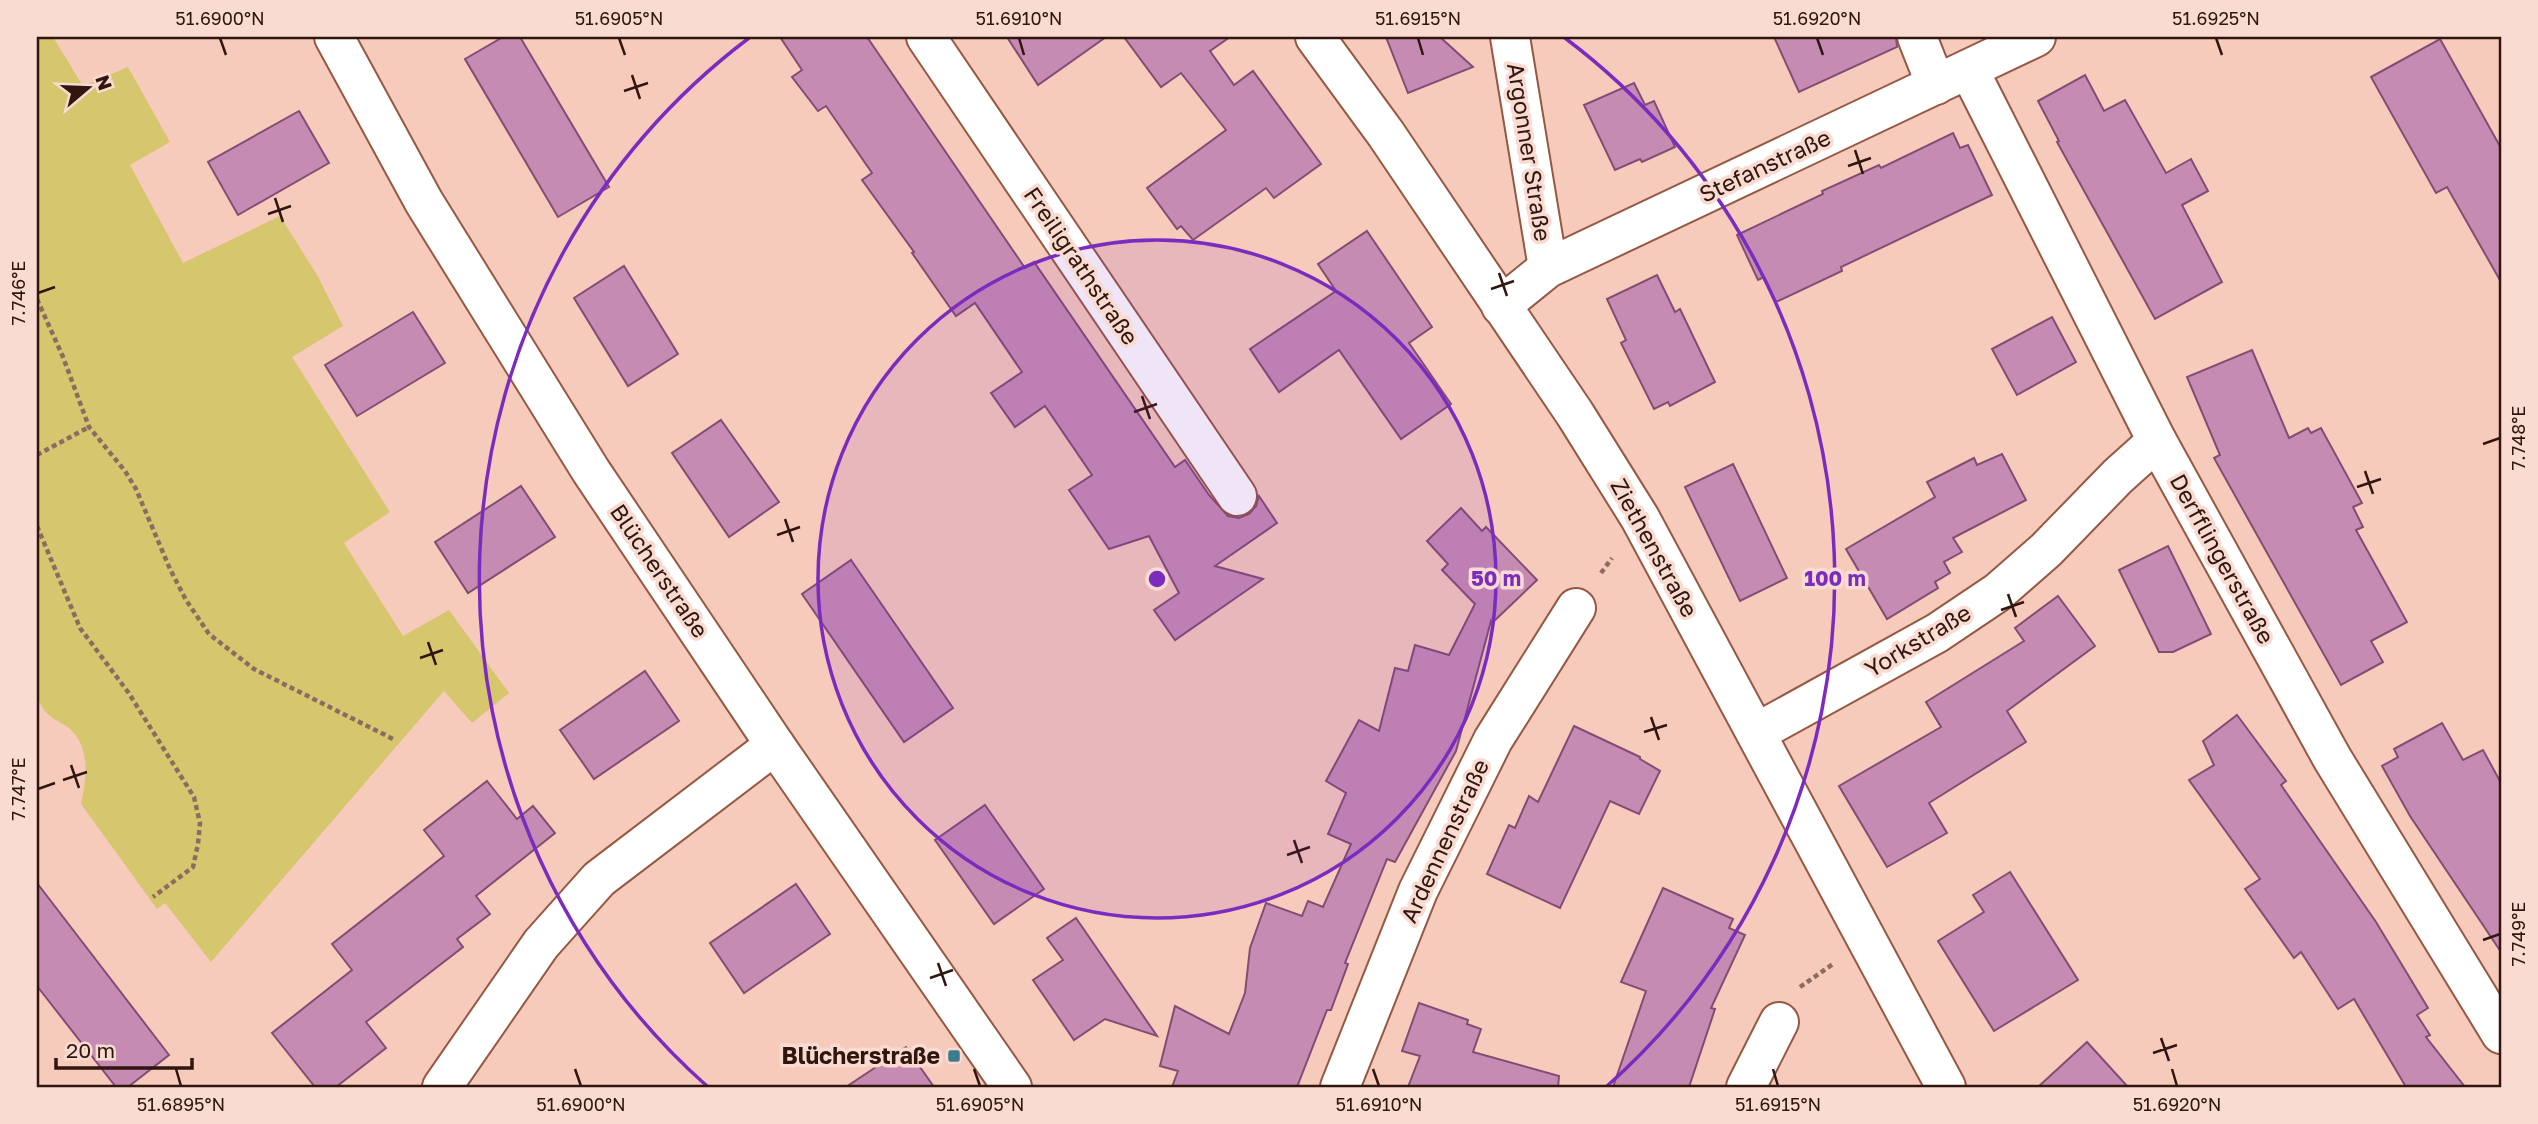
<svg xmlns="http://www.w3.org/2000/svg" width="2538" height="1124" viewBox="0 0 2538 1124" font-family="'Golos Text',sans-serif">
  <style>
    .green { fill: #d6c66e }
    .building { fill: #c68bb3; stroke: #834d73; stroke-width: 2 }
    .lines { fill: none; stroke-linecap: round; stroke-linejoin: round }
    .street-casing { stroke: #965843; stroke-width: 42 }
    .path { stroke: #8d6b60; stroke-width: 4.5; stroke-dasharray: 5 3.5; stroke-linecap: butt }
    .street { stroke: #fff; stroke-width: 38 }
    .ticks { fill: none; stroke: #30160e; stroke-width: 2.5 }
    .ring { fill: none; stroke: #7b2cbf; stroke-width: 3.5 }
    .poi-dot { fill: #3b7c8f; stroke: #f9dbd1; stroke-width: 2.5 }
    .labels { text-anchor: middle; stroke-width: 7; stroke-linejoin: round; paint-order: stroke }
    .street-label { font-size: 23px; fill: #30160e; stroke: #f9dbd1 }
    .poi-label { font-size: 23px; font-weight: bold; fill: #30160e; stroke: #f9dbd1; text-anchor: end }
    .centre { fill: #7b2cbf; stroke: #f9dbd1; stroke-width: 3.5 }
    .ring-label { font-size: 21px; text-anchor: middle; font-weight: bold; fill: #7b2cbf; stroke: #f9dbd1; stroke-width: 7; stroke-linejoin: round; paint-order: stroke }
    .neatline { fill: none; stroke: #30160e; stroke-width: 2.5 }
    .ticks-label { font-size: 18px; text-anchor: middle; fill: #30160e }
  </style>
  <rect width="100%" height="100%" fill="#f6cbbc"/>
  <!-- green -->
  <path class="green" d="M37,37H53L83,86L128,67L170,142L130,165L183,263L280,216L317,275L343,326L292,357L390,512L344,543L403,636L449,610L509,693L472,723L444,691L211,962L165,903L157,909L81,804C86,780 91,751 72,731C66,724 57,722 50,716C44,712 41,704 37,698Z"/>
  <!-- building -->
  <g class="building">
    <path d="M503,37H520L609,187L558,217L465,59Z"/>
    <path d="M780,37H867L1025,268L1034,262L1175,467L1185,460L1209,495L1228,516L1239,518L1249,514L1256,506L1259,496L1277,523L1215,566L1263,579L1175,640L1154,610L1179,593L1149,536L1109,549L1069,490L1092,475L1045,406L1015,427L991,393L1022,372L975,303L956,316L944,299L912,253L914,252L862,180L872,173L826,106L818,111L792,77L802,70Z"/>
    <path d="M1007,37H1106L1038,85Z"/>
    <path d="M1124,37H1230L1210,51L1234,85L1253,71L1321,164L1274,198L1266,188L1193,240L1181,226L1177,229L1147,188L1226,130L1181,73L1161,87Z"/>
    <path d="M1386,37H1440L1473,67L1408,93Z"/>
    <path d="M1774,37H1896L1897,47L1799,92Z"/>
    <path d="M2440,39L2501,148V282L2447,187L2436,193L2371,77Z"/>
    <path d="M2085,75L2104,111L2125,100L2166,173L2191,159L2208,191L2182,205L2222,282L2155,319L2057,142L2059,141L2038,101Z"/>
    <path d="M1634,83L1645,105L1654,101L1675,147L1642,162L1640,159L1615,170L1584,105Z"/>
    <path d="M299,111L329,163L238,215L208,162Z"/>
    <path d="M1953,133L1960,148L1968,145L1992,195L1841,267L1842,271L1776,302L1764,277L1758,280L1737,235L1823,194L1822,191L1879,165L1881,168Z"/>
    <path d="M1367,231L1432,327L1409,343L1451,404L1401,439L1339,350L1279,392L1250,349L1336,291L1318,264Z"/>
    <path d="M624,266L678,354L628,386L574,298Z"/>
    <path d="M1657,275L1675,312L1680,309L1715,382L1670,406L1668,402L1654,409L1621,343L1626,340L1607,299Z"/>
    <path d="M413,312L445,363L357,416L325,365Z"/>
    <path d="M2052,317L2076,362L2017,395L1992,349Z"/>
    <path d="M2252,350L2289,438L2308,428L2311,433L2321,428L2362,503L2353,507L2363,527L2356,530L2407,622L2371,641L2383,662L2341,685L2214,458L2220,455L2187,377Z"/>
    <path d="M721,420L779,502L729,537L672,453Z"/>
    <path d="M2002,454L2026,500L1953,538L1962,552L1944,562L1950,573L1935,582L1938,588L1887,619L1846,549L1935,497L1927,482L1974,458L1977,465Z"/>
    <path d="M1733,464L1787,578L1740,601L1685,487Z"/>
    <path d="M521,486L555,537L468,593L435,542Z"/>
    <path d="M1461,508L1482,531L1486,527L1537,580L1492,623L1491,621L1456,751L1395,862L1387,859L1345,963L1348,964L1331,1010H1327L1297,1087H1172L1178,1071L1160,1066L1175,1006L1229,1034L1245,993L1250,948L1266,903L1302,916L1308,901L1323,907L1351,844L1328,834L1346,793L1326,781L1359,720L1379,731L1395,668L1408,671L1415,645L1449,655L1475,604L1442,570L1448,564L1427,541Z"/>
    <path d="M2168,546L2211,634L2173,652H2159L2119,570Z"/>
    <path d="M851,560L953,708L904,742L802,594Z"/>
    <path d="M2058,596L2095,646L2007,711L2026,742L1929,803L1947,833L1887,867L1839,786L1941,727L1926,702L2024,641L2015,628Z"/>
    <path d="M645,671L679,721L594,779L560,730Z"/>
    <path d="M2237,715L2286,781L2281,785L2376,922L2428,1008L2417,1015L2430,1035L2426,1037L2465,1087H2406L2354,999L2338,1009L2301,952L2294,958L2245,889L2260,879L2189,780L2214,765L2203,741Z"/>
    <path d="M2442,723L2463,760L2483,750L2501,783V952L2410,816L2382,766L2398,757L2394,749Z"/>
    <path d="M1574,726L1640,757V759L1660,771L1639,814L1610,801L1560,908L1487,874L1509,825L1515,828L1529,796L1538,802Z"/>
    <path d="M487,781L517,819L533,806L555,833L476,896L490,914L457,939L463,947L366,1022L386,1048L336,1087H315L272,1033L352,970L332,944L444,856L424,830Z"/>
    <path d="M985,805L1044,889L994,924L935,840Z"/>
    <path d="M2010,872L2078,980L1994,1031L1938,941L1984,912L1973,895Z"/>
    <path d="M37,883L169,1055L128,1087H116L37,986Z"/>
    <path d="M796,884L830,934L744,993L710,943Z"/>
    <path d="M1663,888L1733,919L1729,928L1745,935L1711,1008L1715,1009L1689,1087H1613L1646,991L1621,982Z"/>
    <path d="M1076,918L1157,1036L1105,1019L1074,1040L1033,980L1063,960L1047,938Z"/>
    <path d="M1419,1003L1468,1020L1467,1024L1481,1029L1473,1052L1559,1076L1558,1087H1408L1420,1056L1402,1051Z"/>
    <path d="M2087,1042L2128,1087H2038Z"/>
    <path d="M906,1047L934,1087H846Z"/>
  </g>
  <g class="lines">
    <defs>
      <g id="street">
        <path d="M334,37L424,202L591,471L775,745L1012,1087"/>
        <path d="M926,37L1237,496"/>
        <path d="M1315,37L1386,134L1575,414L1640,518L1946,1087"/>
        <path d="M1510,37L1548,268"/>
        <path d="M1917,37L1936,85"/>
        <path d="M1969,70L2157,441L2332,758L2501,1034"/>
        <path d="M1501,306L1548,268L2036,37"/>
        <path d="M1756,733L1937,633L1998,592L2046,550L2118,476L2157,441"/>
        <path d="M442,1087L541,944L599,879L775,745"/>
        <path d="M1340,1087L1418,891L1493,740L1576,608"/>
        <path d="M1746,1087L1779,1022"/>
      </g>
    </defs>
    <!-- street casing -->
    <use href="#street" class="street-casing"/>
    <!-- path -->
    <g class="path">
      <path d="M37,299L63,357L89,427L125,471L136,489L170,569L186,600L209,634L254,669L395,740"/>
      <path d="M37,455L89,427"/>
      <path d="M37,526L80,628L128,692L194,797L200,823L198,844L193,867L153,897"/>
      <path d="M1601,573L1612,558"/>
      <path d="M1800,987L1833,964"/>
    </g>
    <!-- street -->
    <use href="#street" class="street"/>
  </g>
  <!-- ticks -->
  <path class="ticks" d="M220,38L226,55M619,38L625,55M1019,38L1024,55M1418,38L1423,55M1817,38L1823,55M2216,38L2222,55M632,75L640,99M624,91L648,83M1855,150L1863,174M1848,166L1871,158M275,198L283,222M268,214L291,206M1499,273L1507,296M1491,289L1514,281M38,293L55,287M1142,396L1150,419M1134,412L1157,404M2483,444L2500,438M2365,471L2373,494M2357,487L2381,479M785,519L793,542M777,535L800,527M2008,594L2016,617M2001,610L2024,602M428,642L436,665M420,658L443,650M1651,717L1659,740M1644,732L1667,725M71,765L79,788M63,780L87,772M38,789L55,783M1294,840L1302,863M1287,855L1310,847M2483,940L2500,934M938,963L946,986M930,978L953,970M2161,1038L2169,1061M2153,1053L2177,1045M176,1069L181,1086M575,1069L581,1086M974,1069L980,1086M1373,1069L1379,1086M1773,1069L1778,1086M2172,1069L2177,1086"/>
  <!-- distance rings -->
  <circle cx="1157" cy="579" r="339" fill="#7b2cbf" fill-opacity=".12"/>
  <g class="ring">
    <circle cx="1157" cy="579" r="339"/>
    <path d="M708 1087A678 678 0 0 1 749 38M1565 38A678 678 0 0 1 1606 1087"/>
  </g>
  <!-- markers -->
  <rect class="poi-dot" x="947" y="1049" width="14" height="14" rx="3.5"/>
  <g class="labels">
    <!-- street labels -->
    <g class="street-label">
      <text transform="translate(1529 152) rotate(81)" y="8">Argonner Straße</text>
      <text transform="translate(1765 166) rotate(-25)" y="8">Stefanstraße</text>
      <text transform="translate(1081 266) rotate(56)" y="8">Freiligrathstraße</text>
      <text transform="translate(1654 548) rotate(61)" y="8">Ziethenstraße</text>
      <text transform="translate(2222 559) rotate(61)" y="8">Derfflingerstraße</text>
      <text transform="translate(659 571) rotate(56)" y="8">Blücherstraße</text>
      <text transform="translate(1918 641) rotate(-31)" y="8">Yorkstraße</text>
      <text transform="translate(1445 841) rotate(-65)" y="8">Ardennenstraße</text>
    </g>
    <!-- poi labels -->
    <g class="poi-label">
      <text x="940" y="1064">Blücherstraße</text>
    </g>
  </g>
  <circle cx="1157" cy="579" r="10" class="centre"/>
  <g class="ring-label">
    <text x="1496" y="586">50 m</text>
    <text x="1835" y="586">100 m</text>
  </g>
  <!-- border -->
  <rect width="2538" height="1124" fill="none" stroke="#f9dbd1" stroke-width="77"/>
  <!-- north arrow -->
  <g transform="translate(88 88) rotate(71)" stroke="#f9dbd1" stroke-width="5" paint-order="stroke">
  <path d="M0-5L12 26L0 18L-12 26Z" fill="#30160e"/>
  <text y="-10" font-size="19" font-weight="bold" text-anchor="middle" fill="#30160e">N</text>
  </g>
  <!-- scale -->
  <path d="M56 1058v10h136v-10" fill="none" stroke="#30160e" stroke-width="3.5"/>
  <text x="66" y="1058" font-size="21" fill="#30160e" stroke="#f9dbd1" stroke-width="5" paint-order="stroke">20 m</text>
  <rect x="38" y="38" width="2462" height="1048" class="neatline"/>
  <g class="ticks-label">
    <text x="220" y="25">51.6900°N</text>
    <text x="619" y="25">51.6905°N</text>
    <text x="1019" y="25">51.6910°N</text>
    <text x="1418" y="25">51.6915°N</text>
    <text x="1817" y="25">51.6920°N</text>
    <text x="2216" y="25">51.6925°N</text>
    <text transform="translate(19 293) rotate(-90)" y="6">7.746°E</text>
    <text transform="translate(2519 438) rotate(-90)" y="6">7.748°E</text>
    <text transform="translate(19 789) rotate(-90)" y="6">7.747°E</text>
    <text transform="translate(2519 934) rotate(-90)" y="6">7.749°E</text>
    <text x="181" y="1111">51.6895°N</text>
    <text x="581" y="1111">51.6900°N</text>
    <text x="980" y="1111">51.6905°N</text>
    <text x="1379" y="1111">51.6910°N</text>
    <text x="1778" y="1111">51.6915°N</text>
    <text x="2177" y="1111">51.6920°N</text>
  </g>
</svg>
